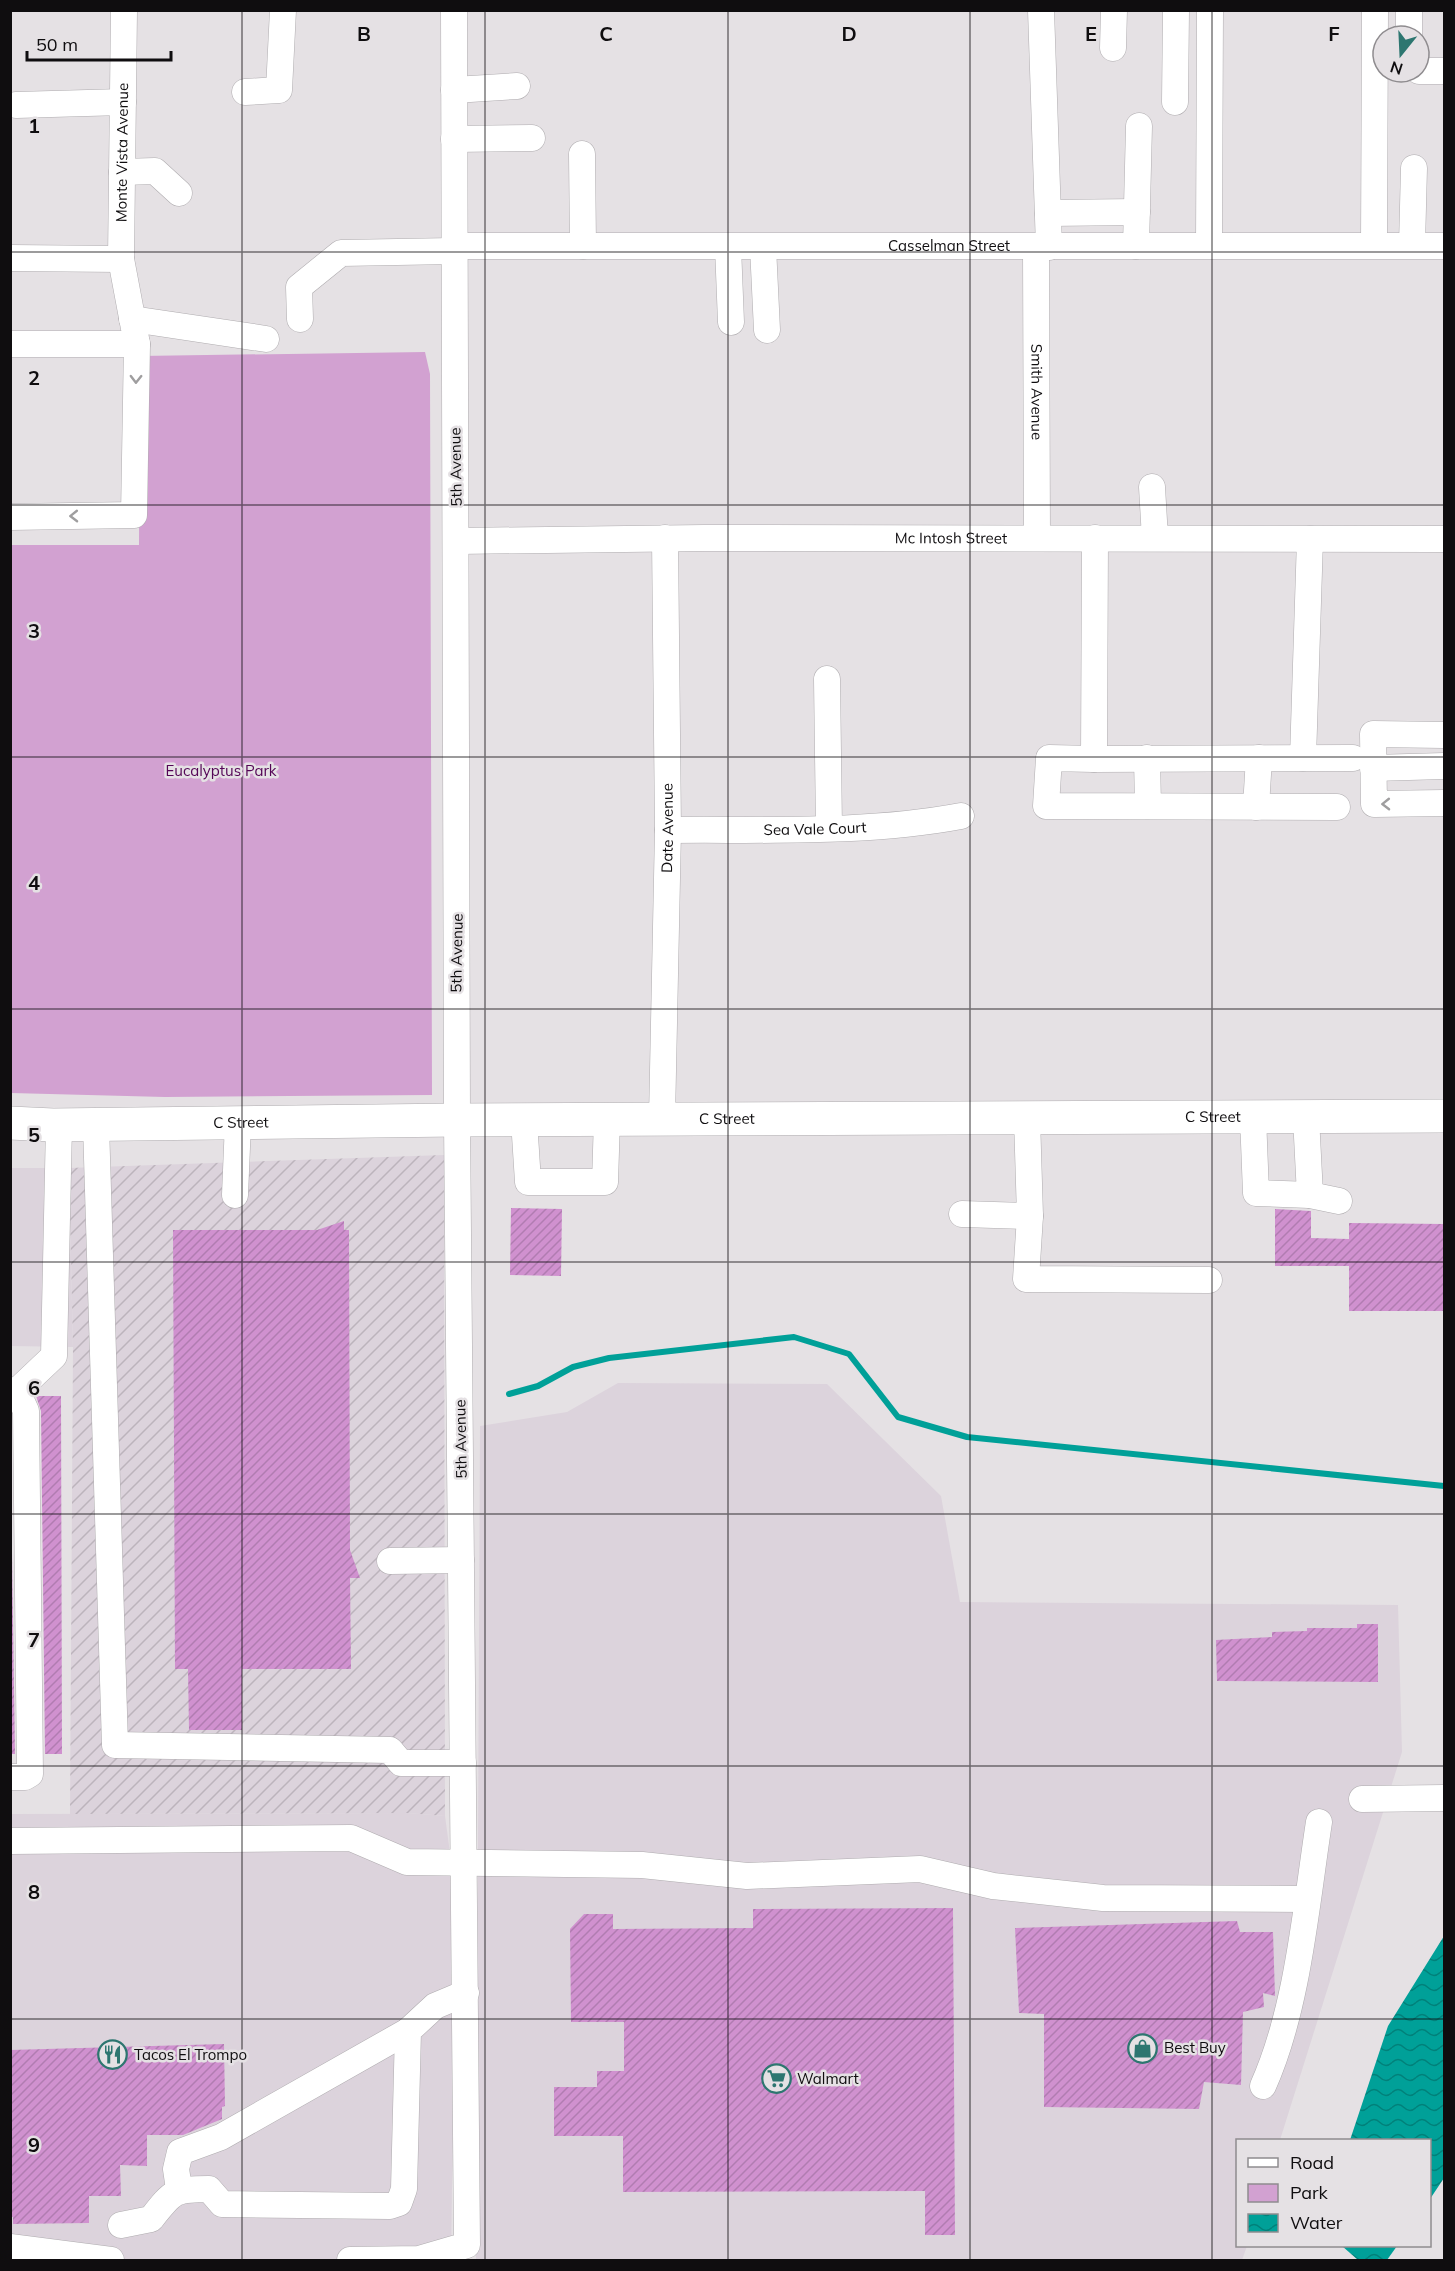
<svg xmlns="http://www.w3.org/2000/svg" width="1455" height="2271" viewBox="0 0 1455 2271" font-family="Mulish,sans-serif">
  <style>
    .built { fill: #dcd3dc }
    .industrial { fill: url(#industrial-furrows) }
    .green { fill: #d2a1d1 }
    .water { fill: url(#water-waves) }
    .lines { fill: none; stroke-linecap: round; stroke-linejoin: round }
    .stream { stroke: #00a098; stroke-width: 6 }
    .building { fill: url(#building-hatch) }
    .minor-casing { stroke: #afacaf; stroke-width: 27 }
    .major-casing { stroke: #afacaf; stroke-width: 34 }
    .minor { stroke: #fff; stroke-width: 26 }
    .major { stroke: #fff; stroke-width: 33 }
    .oneway { stroke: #9f9e9f }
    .grid { fill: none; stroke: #0f0d0f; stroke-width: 1.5; stroke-opacity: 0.55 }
    .labels { text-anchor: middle; stroke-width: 5; stroke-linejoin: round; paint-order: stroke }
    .street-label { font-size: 15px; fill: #0f0d0f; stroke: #e5e1e4 }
    .park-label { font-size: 15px; fill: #540556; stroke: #e5e1e4 }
    .poi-label { font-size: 15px; fill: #0f0d0f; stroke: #e5e1e4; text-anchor: start }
    .grid-label { font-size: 20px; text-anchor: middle; font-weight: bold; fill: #0f0d0f; stroke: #e5e1e4; stroke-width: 5; stroke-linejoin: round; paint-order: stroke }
  </style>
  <defs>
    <pattern id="industrial-furrows" width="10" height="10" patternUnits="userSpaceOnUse" patternTransform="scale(1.5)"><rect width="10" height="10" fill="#dcd3dc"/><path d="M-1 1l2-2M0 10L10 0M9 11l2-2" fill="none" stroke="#bcb4bc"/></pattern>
    <pattern id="water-waves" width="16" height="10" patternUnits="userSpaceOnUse" patternTransform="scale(1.5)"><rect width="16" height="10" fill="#00a098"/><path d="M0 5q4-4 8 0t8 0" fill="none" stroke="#01817a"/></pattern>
    <pattern id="building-hatch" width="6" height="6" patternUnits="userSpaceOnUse" patternTransform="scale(1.5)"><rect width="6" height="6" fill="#d091cf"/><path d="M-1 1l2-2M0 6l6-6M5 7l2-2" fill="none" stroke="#b17cb1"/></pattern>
  </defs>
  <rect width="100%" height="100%" fill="#e5e1e4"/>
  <!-- built -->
  <g class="built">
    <path d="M10,1168H69L73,1347L11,1346Z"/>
    <path d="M618,1383L827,1384L941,1496L960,1602L1398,1605L1402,1752L1280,2140H1238V2246H1247L1242,2260H476L480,1426L567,1412Z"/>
    <path d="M407,1813L445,1816L456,1897L451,2260H23L11,2258V1814Z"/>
  </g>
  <!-- industrial -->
  <path class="industrial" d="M444,1155L445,1816L407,1813L70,1814L73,1347L69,1168Z"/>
  <!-- green -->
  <path class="green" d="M425,352L430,374L432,1095L165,1097L11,1093V545H139L140,356Z"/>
  <!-- water -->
  <g class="water">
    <path d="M1444,1936V2178L1430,2199V2140H1350L1388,2026Z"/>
    <path d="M1342,2246H1397L1387,2260H1358Z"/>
  </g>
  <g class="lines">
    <!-- stream -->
    <path class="stream" d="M509,1394L538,1386L573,1367L609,1358L794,1337L849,1354L898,1417L967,1437L1444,1486"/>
  </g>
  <!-- building -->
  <g class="building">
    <path d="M511,1208L562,1209L561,1276L510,1275Z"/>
    <path d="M1275,1209L1311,1211V1238L1349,1239V1223L1444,1224V1311H1349V1266H1275Z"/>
    <path d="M344,1221V1230H349L350,1550L360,1578H350L351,1669H242V1730H189L188,1669H175L173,1230H317Z"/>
    <path d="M36,1396H61L62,1754H45L41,1411Z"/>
    <path d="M10,1417L15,1754H10Z"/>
    <path d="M1357,1624H1378V1682L1217,1681L1216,1640L1272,1637V1632L1307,1631V1628H1357Z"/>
    <path d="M953,1908L955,2235H925V2191L623,2192V2136H554V2087H597V2071H624V2022H571L570,1929L584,1914H613V1929L753,1928V1909Z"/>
    <path d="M1237,1921L1240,1932H1273L1275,1996L1263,1993L1264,2007L1243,2012L1241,2085L1204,2082L1199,2109L1044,2107V2014L1019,2013L1015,1928Z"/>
    <path d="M224,2044L225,2106L222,2107V2119L183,2135H147V2166L120,2165L121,2196H89V2223L13,2224V2217H10V2050Z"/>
  </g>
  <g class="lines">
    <defs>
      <g id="minor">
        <path d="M1041,10L1049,247"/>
        <path d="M1409,10V36"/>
        <path d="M1113,48L1114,10"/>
        <path d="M1419,71H1444"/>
        <path d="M454,90L517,86"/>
        <path d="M245,92L279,90L283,10"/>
        <path d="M1175,102L1176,10"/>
        <path d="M16,105L123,102"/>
        <path d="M454,139L532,138"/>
        <path d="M582,154L583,246"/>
        <path d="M122,172L155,171L179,193"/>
        <path d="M1048,213L1137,212"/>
        <path d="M1209,245L1210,10"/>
        <path d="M1374,245L1375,10"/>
        <path d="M1412,245L1414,168"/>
        <path id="s1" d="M453,246H1444"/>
        <path d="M1136,246L1139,126"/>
        <path d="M728,247L731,322"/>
        <path d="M763,247L767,330"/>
        <path id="s2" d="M1036,248L1037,538"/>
        <path d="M10,258L121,259"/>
        <path d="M132,319L266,339"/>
        <path d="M300,319L299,287L341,253L453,251"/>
        <path d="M10,344H137"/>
        <path d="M1152,487L1155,538"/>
        <path id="s3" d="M10,517L134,515L137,344L121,259L124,10"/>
        <path d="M1095,538L1094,759L1049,758L1046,806L1337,807"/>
        <path id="s4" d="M457,541L704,538L1444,539"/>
        <path d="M827,679L829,828"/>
        <path d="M1444,735L1373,734L1374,804L1444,803"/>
        <path d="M1147,758L1148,806"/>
        <path d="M1303,758L1310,539"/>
        <path d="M1094,759L1353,758"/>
        <path d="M1373,768L1444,766"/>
        <path d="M1256,807L1259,758"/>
        <path id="s5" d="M668,830C765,829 865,834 961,816"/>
        <path d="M1253,1117L1256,1193L1310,1195L1306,1117"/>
        <path d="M1027,1118L1030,1216L1026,1279L1209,1280"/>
        <path id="s6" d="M662,1119L668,830L665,538"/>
        <path d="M524,1120L528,1182H605L607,1119"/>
        <path d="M96,1125L115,1745L390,1750L401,1763H463"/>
        <path d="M235,1195L238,1123"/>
        <path d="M1310,1195L1339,1201"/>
        <path d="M962,1214L1030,1216"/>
        <path d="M10,1390L17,1391L54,1356L59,1125"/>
        <path d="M390,1561L461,1560"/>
        <path d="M10,1777H25L30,1774L26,1411L17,1391"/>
        <path d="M1362,1799L1444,1798"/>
        <path d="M10,1841L351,1838L407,1862L642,1865L747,1876L920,1869L993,1886L1103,1898L1307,1899"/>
        <path d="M1263,2086C1298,2008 1306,1906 1319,1822"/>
        <path d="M179,2189L176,2169L180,2152L221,2137L408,2031"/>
        <path d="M121,2225L151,2219C173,2191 174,2189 209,2189L222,2204L390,2206L399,2203L404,2189L408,2031L435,2006L466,1993"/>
        <path d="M10,2247L111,2260"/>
        <path d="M350,2260L419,2259L467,2245L457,1120L454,10"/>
      </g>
      <g id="major">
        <path id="s7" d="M10,1123L53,1125L457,1120L1444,1116"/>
      </g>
    </defs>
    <!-- minor casing -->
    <use href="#minor" class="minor-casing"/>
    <!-- major casing -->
    <use href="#major" class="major-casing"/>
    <!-- minor -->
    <use href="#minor" class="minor"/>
    <!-- major -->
    <use href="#major" class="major"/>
  </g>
  <!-- one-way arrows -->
  <defs><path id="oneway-chevron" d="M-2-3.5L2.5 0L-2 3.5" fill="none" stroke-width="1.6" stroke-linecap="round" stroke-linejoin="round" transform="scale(1.5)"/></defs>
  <g class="oneway">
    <use href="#oneway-chevron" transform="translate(136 379) rotate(91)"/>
    <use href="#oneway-chevron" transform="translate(74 516) rotate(179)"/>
    <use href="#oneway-chevron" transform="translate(1386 804) rotate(179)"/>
  </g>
  <!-- grid -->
  <path class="grid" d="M242,10V2260M485,10V2260M728,10V2260M970,10V2260M1212,10V2260M10,252H1444M10,505H1444M10,757H1444M10,1009H1444M10,1262H1444M10,1514H1444M10,1766H1444M10,2019H1444"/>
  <!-- icons -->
  <defs>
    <symbol id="shop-ring" viewBox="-11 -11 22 22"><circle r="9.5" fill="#e5e1e4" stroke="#2d7670" stroke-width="1.5"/><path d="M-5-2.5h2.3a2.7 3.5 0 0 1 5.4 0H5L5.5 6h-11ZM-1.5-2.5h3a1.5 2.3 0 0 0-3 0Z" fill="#2d7670"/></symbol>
    <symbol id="restaurant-ring" viewBox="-11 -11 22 22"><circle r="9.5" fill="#e5e1e4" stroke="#2d7670" stroke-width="1.5"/><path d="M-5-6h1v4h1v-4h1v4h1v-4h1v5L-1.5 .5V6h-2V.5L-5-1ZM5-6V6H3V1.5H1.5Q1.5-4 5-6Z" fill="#2d7670"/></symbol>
    <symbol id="supermarket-ring" viewBox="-11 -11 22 22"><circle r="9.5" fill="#e5e1e4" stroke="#2d7670" stroke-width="1.5"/><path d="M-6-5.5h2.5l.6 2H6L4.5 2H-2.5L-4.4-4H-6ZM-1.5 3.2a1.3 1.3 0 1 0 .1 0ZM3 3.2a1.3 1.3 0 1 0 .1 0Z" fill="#2d7670"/></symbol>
  </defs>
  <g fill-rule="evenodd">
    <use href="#shop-ring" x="1126" y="2032" width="33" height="33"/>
    <use href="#restaurant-ring" x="96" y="2038" width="33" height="33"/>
    <use href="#supermarket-ring" x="760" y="2062" width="33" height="33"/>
  </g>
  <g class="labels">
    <!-- street labels -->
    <g class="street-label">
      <text dy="5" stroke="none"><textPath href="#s3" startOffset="488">Monte Vista Avenue</textPath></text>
      <text dy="5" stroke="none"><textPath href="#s1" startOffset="496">Casselman Street</textPath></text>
      <text dy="5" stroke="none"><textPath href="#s2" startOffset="144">Smith Avenue</textPath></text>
      <text transform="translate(456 467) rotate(-91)" y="5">5th Avenue</text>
      <text dy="5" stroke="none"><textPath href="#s4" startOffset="494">Mc Intosh Street</textPath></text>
      <text dy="5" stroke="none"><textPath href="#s5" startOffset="147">Sea Vale Court</textPath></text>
      <text dy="5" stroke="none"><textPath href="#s6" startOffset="291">Date Avenue</textPath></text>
      <text transform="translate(457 953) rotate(-89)" y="5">5th Avenue</text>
      <text dy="5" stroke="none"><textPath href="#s7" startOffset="1203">C Street</textPath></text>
      <text dy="5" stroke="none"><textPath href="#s7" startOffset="717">C Street</textPath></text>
      <text dy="5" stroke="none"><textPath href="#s7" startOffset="231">C Street</textPath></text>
      <text transform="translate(461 1439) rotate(-91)" y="5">5th Avenue</text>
    </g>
    <!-- park labels -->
    <g class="park-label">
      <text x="221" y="776">Eucalyptus Park</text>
    </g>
    <!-- poi labels -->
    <g class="poi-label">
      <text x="1164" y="2053">Best Buy</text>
      <text x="134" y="2060">Tacos El Trompo</text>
      <text x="797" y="2084">Walmart</text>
    </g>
  </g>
  <g class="grid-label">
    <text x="364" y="41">B</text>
    <text x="606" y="41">C</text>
    <text x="849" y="41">D</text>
    <text x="1091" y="41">E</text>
    <text x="1334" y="41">F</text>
    <text x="34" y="133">1</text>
    <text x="34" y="385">2</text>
    <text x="34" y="638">3</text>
    <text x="34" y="890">4</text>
    <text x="34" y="1142">5</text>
    <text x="34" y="1395">6</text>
    <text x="34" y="1647">7</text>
    <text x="34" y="1899">8</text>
    <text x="34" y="2152">9</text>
  </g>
  <!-- border -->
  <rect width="1455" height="2271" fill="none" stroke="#0f0d0f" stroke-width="24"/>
  <!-- legend -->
  <rect x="1236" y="2139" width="195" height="108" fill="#e5e1e4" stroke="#8f8c8f" stroke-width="1.5"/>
  <rect x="1248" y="2158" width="30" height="9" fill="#ffffff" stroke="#8f8c8f" stroke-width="1.5"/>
  <text x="1290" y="2169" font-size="18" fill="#0f0d0f">Road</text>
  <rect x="1248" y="2184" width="30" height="18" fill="#d2a1d1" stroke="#8f8c8f" stroke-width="1.5"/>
  <text x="1290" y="2199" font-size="18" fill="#0f0d0f">Park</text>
  <rect x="1248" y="2214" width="30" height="18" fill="url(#water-waves)" stroke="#8f8c8f" stroke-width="1.5"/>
  <text x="1290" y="2229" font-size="18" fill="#0f0d0f">Water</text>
  <!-- north arrow -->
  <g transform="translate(1401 54) rotate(198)"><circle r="28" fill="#e5e1e4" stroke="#8f8c8f" stroke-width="1.5"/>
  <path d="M0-4.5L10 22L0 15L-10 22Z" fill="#2d7670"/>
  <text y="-9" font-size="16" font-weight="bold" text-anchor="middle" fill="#0f0d0f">N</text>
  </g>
  <!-- scale -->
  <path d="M27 51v9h144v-9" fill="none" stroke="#0f0d0f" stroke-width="3"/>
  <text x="36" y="51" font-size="18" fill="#0f0d0f" stroke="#e5e1e4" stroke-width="4.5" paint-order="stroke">50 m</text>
</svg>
